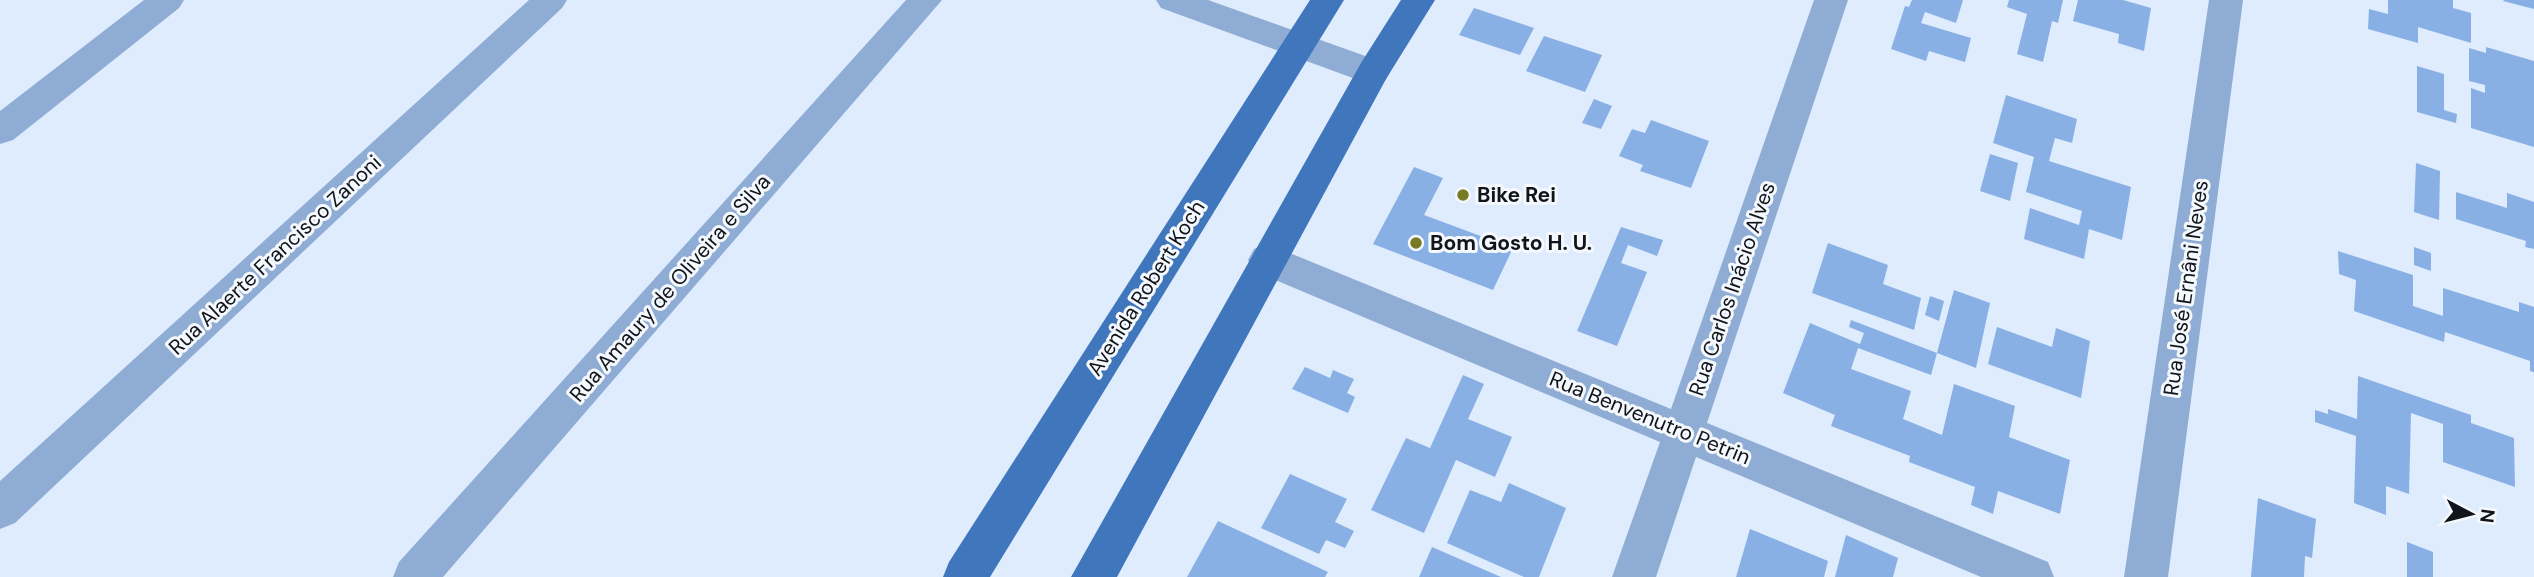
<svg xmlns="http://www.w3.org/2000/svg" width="2534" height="577" viewBox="0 0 2534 577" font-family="'DM Sans',sans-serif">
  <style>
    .building { fill: #88b0e4 }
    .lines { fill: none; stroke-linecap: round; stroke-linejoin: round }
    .minor { fill: #8fadd4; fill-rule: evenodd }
    .major { fill: #3f76bc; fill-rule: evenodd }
    .poi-dot { fill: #787c26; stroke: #f5f8fc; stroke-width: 2.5 }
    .labels { text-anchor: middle; stroke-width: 6; stroke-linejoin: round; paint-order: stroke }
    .poi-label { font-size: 21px; font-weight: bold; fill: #10151c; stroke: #f5f8fc; text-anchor: start }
    .street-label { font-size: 21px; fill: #10151c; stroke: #f5f8fc }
  </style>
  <rect width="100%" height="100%" fill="#dfecfd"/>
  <!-- building -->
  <g class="building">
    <path d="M1912,0H1963L1956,23L1925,12L1921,23L1971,38L1965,62L1929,51L1926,61L1891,49L1905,6L1909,7Z"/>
    <path d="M2009,0H2063L2058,23L2052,21L2043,62L2017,54L2027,14L2007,7Z"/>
    <path d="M2078,0H2123L2151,8L2144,51L2118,43L2119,34L2073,21Z"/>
    <path d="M2388,0H2453V8L2471,13V43L2418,27V43L2368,29L2369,9L2388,14Z"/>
    <path d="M2504,0H2534V9L2503,1Z"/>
    <path d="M1474,8L1534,28L1520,55L1459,35Z"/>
    <path d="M1544,36L1602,55L1585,92L1526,71Z"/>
    <path d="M2486,47L2534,61V147L2471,128V88L2485,93V85L2469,81V48L2486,53Z"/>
    <path d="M2417,66L2444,74V110L2457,114L2456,123L2417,112Z"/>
    <path d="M2006,95L2077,119L2072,143L2055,138L2049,161L2131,187L2122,240L2089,229L2084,259L2024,239L2030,208L2079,225L2082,211L2026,192L2034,157L1993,143Z"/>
    <path d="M1594,99L1612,106L1601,129L1582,123Z"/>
    <path d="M1651,120L1709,141L1691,188L1640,171L1643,165L1619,156L1632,129L1645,133Z"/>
    <path d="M1990,154L2018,163L2010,201L1980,191Z"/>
    <path d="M2416,163L2440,171L2439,220L2414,212Z"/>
    <path d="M1414,167L1443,178L1424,215L1513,248L1493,290L1373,244Z"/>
    <path d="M2456,192L2507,208V193L2534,202V249L2525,247L2526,241L2456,219Z"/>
    <path d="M1621,227L1663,240L1657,256L1628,245L1621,263L1647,272L1617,346L1577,331Z"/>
    <path d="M1828,243L1888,265L1883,284L1921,298L1914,330L1812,293Z"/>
    <path d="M2414,247L2431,253V271L2414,265Z"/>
    <path d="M2338,251L2413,275V306L2443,316V288L2519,312V302L2534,307V372L2530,371V361L2445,332L2444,342L2354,311L2356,280L2339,274Z"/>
    <path d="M1954,290L1990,303L1976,368L1937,353L1931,375L1858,348L1851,369L1911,391L1903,419L1942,435L1954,384L2015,406L2009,437L2070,460L2060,514L1998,491L1993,514L1971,505L1975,487L1909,462L1910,456L1831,426L1835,415L1783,393L1810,323L1860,344L1864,333L1849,327L1851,320L1937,353Z"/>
    <path d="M1930,296L1944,301L1939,321L1925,315Z"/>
    <path d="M1997,327L2052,347L2056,328L2090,341L2081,398L1988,364Z"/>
    <path d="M1305,367L1330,378L1333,370L1354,379L1347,393L1355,397L1348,413L1292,389Z"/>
    <path d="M1463,375L1484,384L1468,419L1512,437L1495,477L1456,460L1424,533L1371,510L1406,438L1430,448Z"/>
    <path d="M2358,376L2471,415V423L2514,438L2515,487L2443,462V424L2411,413L2409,494L2386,486V515L2354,503L2356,436L2315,422V410L2328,414V409L2357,419Z"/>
    <path d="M1290,474L1347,499L1335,522L1354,531L1345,548L1326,540L1319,554L1261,528Z"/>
    <path d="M1509,483L1566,508L1539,577H1524L1447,543L1470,490L1501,502Z"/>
    <path d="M2258,498L2316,519L2312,558L2305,556L2304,577H2251Z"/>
    <path d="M1218,521L1328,572L1325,577H1187Z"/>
    <path d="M1750,529L1828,561L1824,577H1736Z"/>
    <path d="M1846,535L1898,558L1893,577H1835Z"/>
    <path d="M2407,542L2433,552V577H2407Z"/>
    <path d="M1432,547L1501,577H1419Z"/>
  </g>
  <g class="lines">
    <!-- minor -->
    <g class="minor">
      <path d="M144,0H184L179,8L13,140L0,144V111Z"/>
      <path d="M529,0H567L562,8L15,523L0,529V481Z"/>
      <path d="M906,0H942L443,577H393L399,562Z"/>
      <path d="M1156,0H1208L1385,63L1390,72L1385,81L1373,85L1361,81L1161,8Z"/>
      <path d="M1814,0H1848L1707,423L2048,562L2054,577H1981L1696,457L1656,577H1612L1660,442L1254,271L1248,260L1254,249L1267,244L1280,249L1671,409Z"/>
      <path d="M2209,0H2243L2168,577H2124Z"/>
    </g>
    <!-- major -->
    <g class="major">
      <path d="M1310,0H1344L990,577H943L949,562Z"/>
      <path d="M1401,0H1435L1386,79L1117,577H1071L1361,63Z"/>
    </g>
  </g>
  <!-- markers -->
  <g class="poi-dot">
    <circle cx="1463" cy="195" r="7"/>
    <circle cx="1416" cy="243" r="7"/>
  </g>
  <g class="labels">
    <!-- poi labels -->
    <g class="poi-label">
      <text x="1477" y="202">Bike Rei</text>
      <text x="1430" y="250">Bom Gosto H. U.</text>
    </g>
    <!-- street labels -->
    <g class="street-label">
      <text transform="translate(275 255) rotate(-43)" y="7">Rua Alaerte Francisco Zanoni</text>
      <text transform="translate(670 288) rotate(-49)" y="7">Rua Amaury de Oliveira e Silva</text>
      <text transform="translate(1146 288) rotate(-58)" y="7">Avenida Robert Koch</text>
      <text transform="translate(2186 288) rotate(-82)" y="7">Rua José Ernâni Neves</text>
      <text transform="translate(1732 289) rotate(-71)" y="7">Rua Carlos Inácio Alves</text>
      <text transform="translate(1650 418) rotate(22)" y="7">Rua Benvenutro Petrin</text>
    </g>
  </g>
  <!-- north arrow -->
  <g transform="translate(2471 514) rotate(97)" stroke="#f5f8fc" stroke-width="5" paint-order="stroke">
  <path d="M0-5L12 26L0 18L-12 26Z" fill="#10151c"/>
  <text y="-10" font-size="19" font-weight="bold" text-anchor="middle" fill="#10151c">N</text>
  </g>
</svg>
